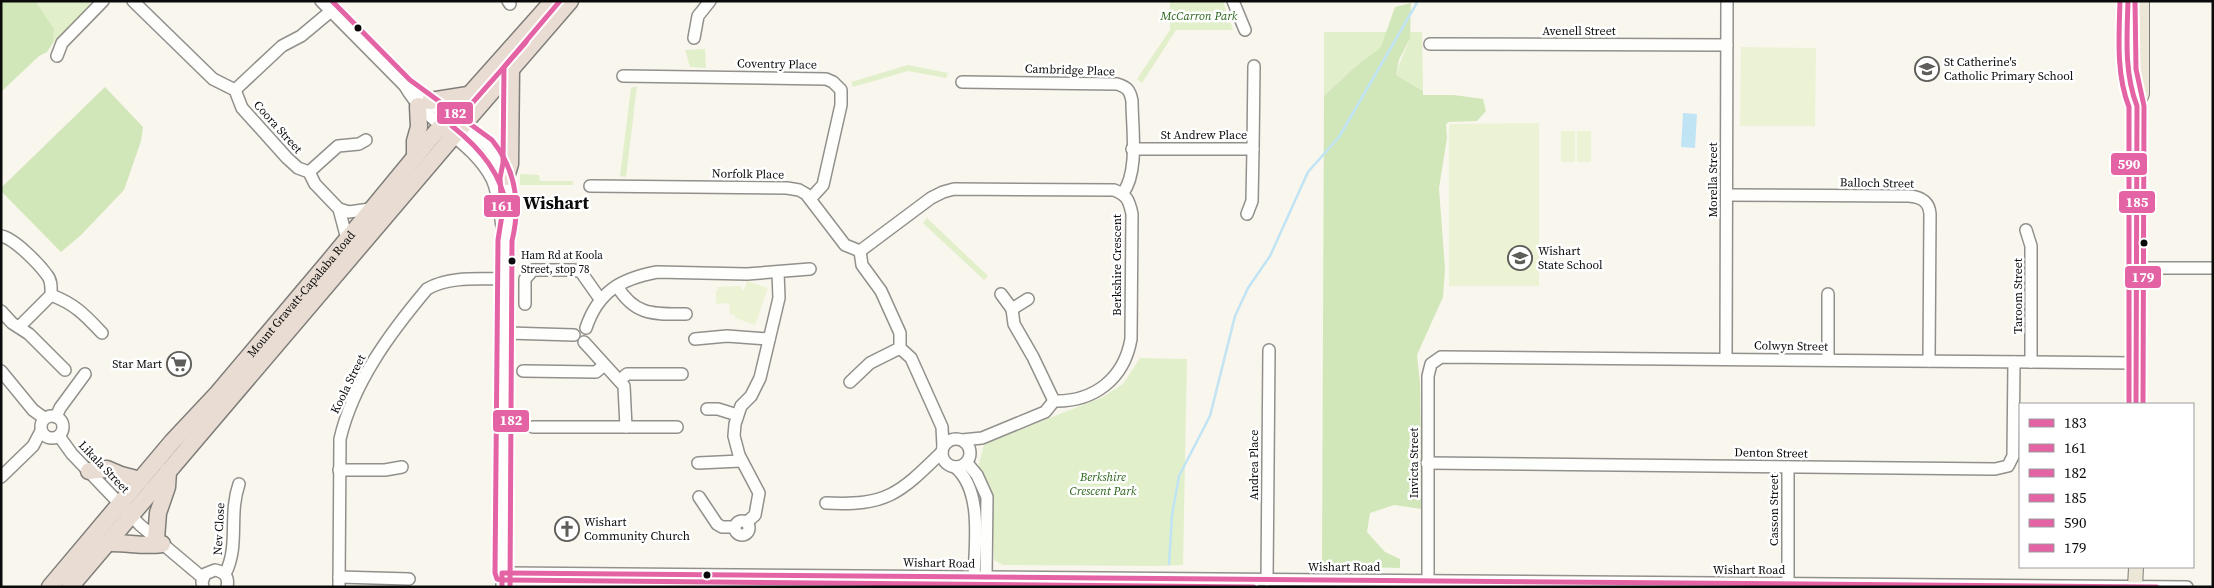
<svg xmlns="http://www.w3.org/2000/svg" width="2214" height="588" viewBox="0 0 2214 588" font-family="'Source Serif 4',serif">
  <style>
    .green { fill: #e2efcb }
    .forest { fill: #d2e7b9 }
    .pitch { fill: #ecf3d5 }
    .water { fill: #c1e4f5 }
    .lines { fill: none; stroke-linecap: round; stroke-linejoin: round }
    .stream { stroke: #c1e4f5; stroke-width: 2.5 }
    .minor-casing { stroke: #92908c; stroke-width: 14 }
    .major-casing { stroke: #7f7e7a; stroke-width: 16 }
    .highway-casing { stroke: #7f7e7a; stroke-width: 19 }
    .minor { stroke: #fefefc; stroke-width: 11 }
    .major { stroke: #ebe6d6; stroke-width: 14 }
    .highway { stroke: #e9dcd2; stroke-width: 16 }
    .bus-1-casing { stroke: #fff; stroke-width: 9 }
    .bus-2-casing { stroke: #fff; stroke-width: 9 }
    .bus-3-casing { stroke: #fff; stroke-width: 9 }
    .bus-4-casing { stroke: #fff; stroke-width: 9 }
    .bus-5-casing { stroke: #fff; stroke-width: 9 }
    .bus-6-casing { stroke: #fff; stroke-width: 9 }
    .bus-1 { stroke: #e463a4; stroke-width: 5 }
    .bus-2 { stroke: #e463a4; stroke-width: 5 }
    .bus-3 { stroke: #e463a4; stroke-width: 5 }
    .bus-4 { stroke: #e463a4; stroke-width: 5 }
    .bus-5 { stroke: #e463a4; stroke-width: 5 }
    .bus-6 { stroke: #e463a4; stroke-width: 5 }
    .bus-dot { fill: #0a0a0a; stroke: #fff; stroke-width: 2 }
    .labels { text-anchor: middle; stroke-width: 5; stroke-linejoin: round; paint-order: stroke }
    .bus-label { font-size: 11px; fill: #0a0a0a; stroke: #fff; text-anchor: start }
    .park-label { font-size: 12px; font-style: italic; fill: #296319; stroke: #fff }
    .street-label { font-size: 12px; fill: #0a0a0a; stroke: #fff }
    .poi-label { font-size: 12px; fill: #0a0a0a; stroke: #fff; text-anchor: start }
    .district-label { font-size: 18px; font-weight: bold; fill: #0a0a0a; stroke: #fff }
    .line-badge { stroke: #fff; stroke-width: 2 }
    .badge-label { font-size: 14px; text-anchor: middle; font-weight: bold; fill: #fff }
  </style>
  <rect width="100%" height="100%" fill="#f9f6ed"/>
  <!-- green -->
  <g class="green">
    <path d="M38,1H96L53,43L54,29L36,4Z"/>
    <path d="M1170,1H1223L1233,30H1176L1142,83L1137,79L1170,30Z"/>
    <path d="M1324,32H1387L1381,47L1355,67L1324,96Z"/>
    <path d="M1410,32H1422L1423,91L1396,75C1399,61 1410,44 1410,32Z"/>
    <path d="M705,49L706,68L690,67L685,50Z"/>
    <path d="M908,65L948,73L946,78L908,71L853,87L851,82Z"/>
    <path d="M637,86L626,177L620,176L631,88Z"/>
    <path d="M520,174L539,175L540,181H573V185H520Z"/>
    <path d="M927,218L988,276L984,280L923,223Z"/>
    <path d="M1140,358L1187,359L1183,565L1158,566L1003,565L994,560L993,514L991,494L978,468L984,444L1103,397L1123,384Z"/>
  </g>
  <!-- forest -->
  <g class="forest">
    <path d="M1,1H38L37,4L54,29L53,43L47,52L39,56L1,92Z"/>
    <path d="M1411,3L1410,38L1399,60L1396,75L1423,91V95H1454L1483,99L1486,111L1477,121L1449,122L1446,124L1447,138L1439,188L1445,269L1443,297L1417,355L1420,383L1422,509L1394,505L1370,513L1367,532L1385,552L1400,559V568L1322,566L1324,96L1355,67L1381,47L1395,7Z"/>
    <path d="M105,87L143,127L141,141L124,190L81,235L61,252L1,191V188Z"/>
  </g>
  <!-- pitch -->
  <g class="pitch">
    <path d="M1741,47L1816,48L1815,126H1740Z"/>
    <path d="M1539,123V286H1449V124Z"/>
    <rect x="1561" y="131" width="14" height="31"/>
    <rect x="1577" y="131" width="14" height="31"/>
    <path d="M747,281L768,288L755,325L735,318V315L730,314L729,303L716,304V291L718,290V287L740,286L744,291Z"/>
  </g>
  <!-- water -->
  <path class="water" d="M1683,113L1697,114L1695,148L1681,147Z"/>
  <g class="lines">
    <!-- stream -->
    <path class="stream" d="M1169,564L1172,515L1179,476L1210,416L1235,316L1248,288L1270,256L1308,172L1339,137L1418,1"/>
    <defs>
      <g id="minor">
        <path d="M133,1L213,79L235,90L242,108L287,158L298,168L309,172L315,184L339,209L347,239"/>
        <path d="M321,1L405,86C426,124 472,140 492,179C501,199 499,220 505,240"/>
        <path d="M508,1L510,4"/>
        <path d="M1233,1L1245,30"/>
        <path d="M694,38L698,16L710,1"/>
        <path d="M1430,44L1727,45"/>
        <path d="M57,56L62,43L103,1"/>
        <path d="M623,76L826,79L833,82L841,90V105L823,185L811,198"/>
        <path d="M962,82L1117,84C1127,87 1130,90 1132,101C1132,128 1139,171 1123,193"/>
        <path d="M405,86C422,95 434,106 450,117C462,126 476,134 487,145C510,171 514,207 505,240L502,587"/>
        <path d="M235,90L282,46L301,36L331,11"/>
        <path d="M1132,149H1253L1254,66"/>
        <path d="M309,172L338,146L359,144L366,140"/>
        <path d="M590,186L787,188L799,190L806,194L845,245L860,251L862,265L881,291L900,333V348L911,358L942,427L943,447"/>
        <path d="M1727,195L1909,196C1921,197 1929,201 1930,214L1929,361"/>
        <path d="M339,209L349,212L370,209"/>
        <path d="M1247,214L1252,201L1253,149"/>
        <path d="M2026,230L2031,246V362"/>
        <path d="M1,236C14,238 39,264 47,275C52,281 51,288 51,295L19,327"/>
        <path d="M860,251L931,198L943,192L954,189L1114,190C1127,195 1129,200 1132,214L1131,339C1124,379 1094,402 1054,401L1045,412L982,438L962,440"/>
        <path d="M2136,268H2213"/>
        <path d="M617,286C635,316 654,314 686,314"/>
        <path d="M1001,294L1012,309L1028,299"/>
        <path d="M51,295C75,304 85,315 102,333"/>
        <path d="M525,304V279L533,270H574L581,272L600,299"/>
        <path d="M1012,309L1014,324L1033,357L1054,401"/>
        <path d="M1,311L12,323L29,334L65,370"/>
        <path d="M586,328C598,292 620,279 657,272L747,274L810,269"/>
        <path d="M504,333L574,335"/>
        <path d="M695,339L727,336L769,339"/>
        <path d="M584,342L624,386L626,427"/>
        <path d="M1726,359L1727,1"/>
        <path d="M1828,360V294"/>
        <path d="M1,371L33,410L44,418"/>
        <path d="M523,371L596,372L604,365"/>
        <path d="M620,380L627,374H682"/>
        <path d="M850,382L870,363L900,348"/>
        <path d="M707,409H718L737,415"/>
        <circle cx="52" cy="427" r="11"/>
        <path d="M56,417L60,408L85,374"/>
        <path d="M533,427H677"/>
        <path d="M59,436L72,454L140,525L203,578"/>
        <circle cx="956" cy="453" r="14"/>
        <path d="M698,463L741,461"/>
        <path d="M967,463L977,475L987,497L986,577"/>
        <path d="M1427,463L1995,469L2008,466L2013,456L2014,362"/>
        <path d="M955,467C983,490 975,544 974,577"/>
        <path d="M339,470H385L402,467"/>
        <path d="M1,477L33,446L41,431"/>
        <path d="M699,497L717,524L722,527H734"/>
        <path d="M826,503C887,506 899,494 942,452"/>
        <circle cx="742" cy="528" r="7"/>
        <path d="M747,522L755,515L759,493L739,455L734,436L735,424L741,406L751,396L760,378L779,298L778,272"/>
        <path d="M502,573L2187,587"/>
        <path d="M225,574C240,545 228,516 239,484"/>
        <path d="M339,577L409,579"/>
        <path d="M1267,580L1269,350"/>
        <path d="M1428,581V376L1431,364L1441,357L2136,363"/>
        <path d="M1788,584V467"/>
        <path d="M203,587L202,582L205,574L215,570C225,572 229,577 227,587"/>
        <path d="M339,587L340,439C353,383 390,333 427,289C449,276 479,279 505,279"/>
      </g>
      <g id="major">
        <path d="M2128,1C2127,29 2124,82 2137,106"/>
        <path d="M2136,404L2137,106L2142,94V1"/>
        <path d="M2135,587L2136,567"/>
      </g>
      <g id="highway">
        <path d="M430,101L468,95"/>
        <path d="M415,156V141L419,127L418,106"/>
        <path d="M506,177L510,164L511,69"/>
        <path d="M89,471L107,469L121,475L140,480"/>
        <path d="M156,539L158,513L167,487L168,471"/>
        <path d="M106,543C126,542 143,547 162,544"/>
        <path id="s1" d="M50,587L172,442L218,393L326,265L429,140L553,1"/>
        <path d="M70,587L462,126L570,1"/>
      </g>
    </defs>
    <!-- minor casing -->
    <use href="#minor" class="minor-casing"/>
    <!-- major casing -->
    <use href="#major" class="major-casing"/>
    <!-- highway casing -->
    <use href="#highway" class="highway-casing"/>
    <!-- minor -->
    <use href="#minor" class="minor"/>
    <!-- major -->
    <use href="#major" class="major"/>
    <!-- highway -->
    <use href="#highway" class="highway"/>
    <defs>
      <path id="bus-1" d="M502,587V573L2157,587"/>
      <g id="bus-2">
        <path d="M560,1L504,67L503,163L500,178L502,215L498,240L495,573L497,579L502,580L1254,587"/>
        <path d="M508,212C502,174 481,149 452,126L526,42"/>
      </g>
      <path id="bus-3" d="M332,1L410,80L492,140C516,170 521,204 512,241L510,587"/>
      <path id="bus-4" d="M2128,1C2127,36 2124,73 2137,106L2136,404"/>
      <path id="bus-5" d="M2120,1C2119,36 2116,74 2129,107V404"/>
      <path id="bus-6" d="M2135,1L2136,69L2144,106L2143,404"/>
    </defs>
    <!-- bus-1 casing -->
    <use href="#bus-1" class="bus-1-casing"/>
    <!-- bus-2 casing -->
    <use href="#bus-2" class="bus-2-casing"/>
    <!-- bus-3 casing -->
    <use href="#bus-3" class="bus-3-casing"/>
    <!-- bus-4 casing -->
    <use href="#bus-4" class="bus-4-casing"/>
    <!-- bus-5 casing -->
    <use href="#bus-5" class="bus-5-casing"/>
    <!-- bus-6 casing -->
    <use href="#bus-6" class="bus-6-casing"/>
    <!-- bus-1 -->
    <use href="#bus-1" class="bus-1"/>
    <!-- bus-2 -->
    <use href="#bus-2" class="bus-2"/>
    <!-- bus-3 -->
    <use href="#bus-3" class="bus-3"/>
    <!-- bus-4 -->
    <use href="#bus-4" class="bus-4"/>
    <!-- bus-5 -->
    <use href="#bus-5" class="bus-5"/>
    <!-- bus-6 -->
    <use href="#bus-6" class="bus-6"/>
  </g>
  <!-- icons -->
  <defs>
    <symbol id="school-ring" viewBox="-11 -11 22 22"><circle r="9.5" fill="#fff" stroke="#5e5d59" stroke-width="1.5"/><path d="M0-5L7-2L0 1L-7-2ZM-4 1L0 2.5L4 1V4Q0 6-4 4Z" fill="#5e5d59"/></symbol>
    <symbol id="supermarket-ring" viewBox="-11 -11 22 22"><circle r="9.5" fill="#fff" stroke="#5e5d59" stroke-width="1.5"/><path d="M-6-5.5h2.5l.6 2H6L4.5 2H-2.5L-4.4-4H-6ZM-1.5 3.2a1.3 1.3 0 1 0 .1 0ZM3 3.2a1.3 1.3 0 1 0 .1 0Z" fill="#5e5d59"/></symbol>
    <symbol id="church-ring" viewBox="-11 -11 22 22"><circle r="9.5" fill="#fff" stroke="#5e5d59" stroke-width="1.5"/><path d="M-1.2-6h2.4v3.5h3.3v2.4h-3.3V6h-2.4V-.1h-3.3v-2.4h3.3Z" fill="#5e5d59"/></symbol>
  </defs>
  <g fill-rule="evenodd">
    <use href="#school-ring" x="1913" y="55" width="28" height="28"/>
    <use href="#school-ring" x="1506" y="244" width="28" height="28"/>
    <use href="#supermarket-ring" x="165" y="350" width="28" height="28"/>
    <use href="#church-ring" x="553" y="515" width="28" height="28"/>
  </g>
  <!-- markers -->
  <g class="bus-dot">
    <circle cx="358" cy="28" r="4.5"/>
    <circle cx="2144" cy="243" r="4.5"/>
    <circle cx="512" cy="261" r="4.5"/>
    <circle cx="707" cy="575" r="4.5"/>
  </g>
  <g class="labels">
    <!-- bus labels -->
    <g class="bus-label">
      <text x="521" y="259">Ham Rd at Koola<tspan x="521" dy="14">Street, stop 78</tspan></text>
    </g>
    <!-- park labels -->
    <g class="park-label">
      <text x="1199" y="20">McCarron Park</text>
      <text x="1103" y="481">Berkshire<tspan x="1103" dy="14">Crescent Park</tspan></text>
    </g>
    <!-- street labels -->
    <g class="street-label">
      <text x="1579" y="35">Avenell Street</text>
      <text transform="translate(777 64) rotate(1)" y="4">Coventry Place</text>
      <text transform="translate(1070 70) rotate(2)" y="4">Cambridge Place</text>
      <text transform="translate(278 127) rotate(48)" y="4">Coora Street</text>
      <text x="1204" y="139">St Andrew Place</text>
      <text transform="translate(748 174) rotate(1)" y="4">Norfolk Place</text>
      <text transform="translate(1713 180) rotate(-90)" y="4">Morella Street</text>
      <text transform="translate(1877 183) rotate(1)" y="4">Balloch Street</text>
      <text transform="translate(1117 265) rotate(-90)" y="4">Berkshire Crescent</text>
      <text dy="4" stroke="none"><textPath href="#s1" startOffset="386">Mount Gravatt-Capalaba Road</textPath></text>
      <text transform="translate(2018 296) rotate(-90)" y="4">Taroom Street</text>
      <text transform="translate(1791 346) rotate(1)" y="4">Colwyn Street</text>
      <text transform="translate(348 384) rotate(-64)" y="4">Koola Street</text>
      <text transform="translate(1771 453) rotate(1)" y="4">Denton Street</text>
      <text transform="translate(1414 463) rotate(-90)" y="4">Invicta Street</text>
      <text transform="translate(1254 465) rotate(-90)" y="4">Andrea Place</text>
      <text transform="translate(104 467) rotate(46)" y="4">Likala Street</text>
      <text transform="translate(1774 510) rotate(-90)" y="4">Casson Street</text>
      <text transform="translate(219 529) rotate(-87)" y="4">Nev Close</text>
      <text transform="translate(939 563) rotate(1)" y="4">Wishart Road</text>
      <text x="1344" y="571">Wishart Road</text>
      <text x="1749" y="574">Wishart Road</text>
    </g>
    <!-- poi labels -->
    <g class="poi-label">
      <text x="1944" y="66">St Catherine's<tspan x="1944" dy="14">Catholic Primary School</tspan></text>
      <text x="1538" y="255">Wishart<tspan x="1538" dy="14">State School</tspan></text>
      <text x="162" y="368" text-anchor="end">Star Mart</text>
      <text x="584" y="526">Wishart<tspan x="584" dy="14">Community Church</tspan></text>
    </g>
    <!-- district labels -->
    <g class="district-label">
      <text x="556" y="209">Wishart</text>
    </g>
  </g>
  <g class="line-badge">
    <rect x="436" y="101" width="38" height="24" rx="5" fill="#e463a4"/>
    <rect x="2110" y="152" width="38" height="24" rx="5" fill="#e463a4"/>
    <rect x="2118" y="190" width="38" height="24" rx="5" fill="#e463a4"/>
    <rect x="483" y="194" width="38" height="24" rx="5" fill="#e463a4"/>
    <rect x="2124" y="265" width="38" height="24" rx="5" fill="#e463a4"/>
    <rect x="492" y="409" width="38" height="24" rx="5" fill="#e463a4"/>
  </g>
  <g class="badge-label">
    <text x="455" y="118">182</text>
    <text x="2129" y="169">590</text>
    <text x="2137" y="207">185</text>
    <text x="502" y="211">161</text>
    <text x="2143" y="282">179</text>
    <text x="511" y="425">182</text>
  </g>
  <!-- border -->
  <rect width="2214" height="588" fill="none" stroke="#0a0a0a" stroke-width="5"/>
  <!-- legend -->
  <rect x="2019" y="403" width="175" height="165" fill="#ffffff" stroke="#9d9d9d"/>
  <rect x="2029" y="419" width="25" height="8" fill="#e463a4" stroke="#9d9d9d"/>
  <text x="2064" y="428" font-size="15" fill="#0a0a0a">183</text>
  <rect x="2029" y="444" width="25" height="8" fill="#e463a4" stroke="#9d9d9d"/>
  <text x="2064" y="453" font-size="15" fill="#0a0a0a">161</text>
  <rect x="2029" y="469" width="25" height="8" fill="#e463a4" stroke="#9d9d9d"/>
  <text x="2064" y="478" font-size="15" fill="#0a0a0a">182</text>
  <rect x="2029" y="494" width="25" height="8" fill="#e463a4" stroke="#9d9d9d"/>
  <text x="2064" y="503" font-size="15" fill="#0a0a0a">185</text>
  <rect x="2029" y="519" width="25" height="8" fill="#e463a4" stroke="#9d9d9d"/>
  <text x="2064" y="528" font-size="15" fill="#0a0a0a">590</text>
  <rect x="2029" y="544" width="25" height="8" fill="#e463a4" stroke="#9d9d9d"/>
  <text x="2064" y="553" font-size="15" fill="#0a0a0a">179</text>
</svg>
